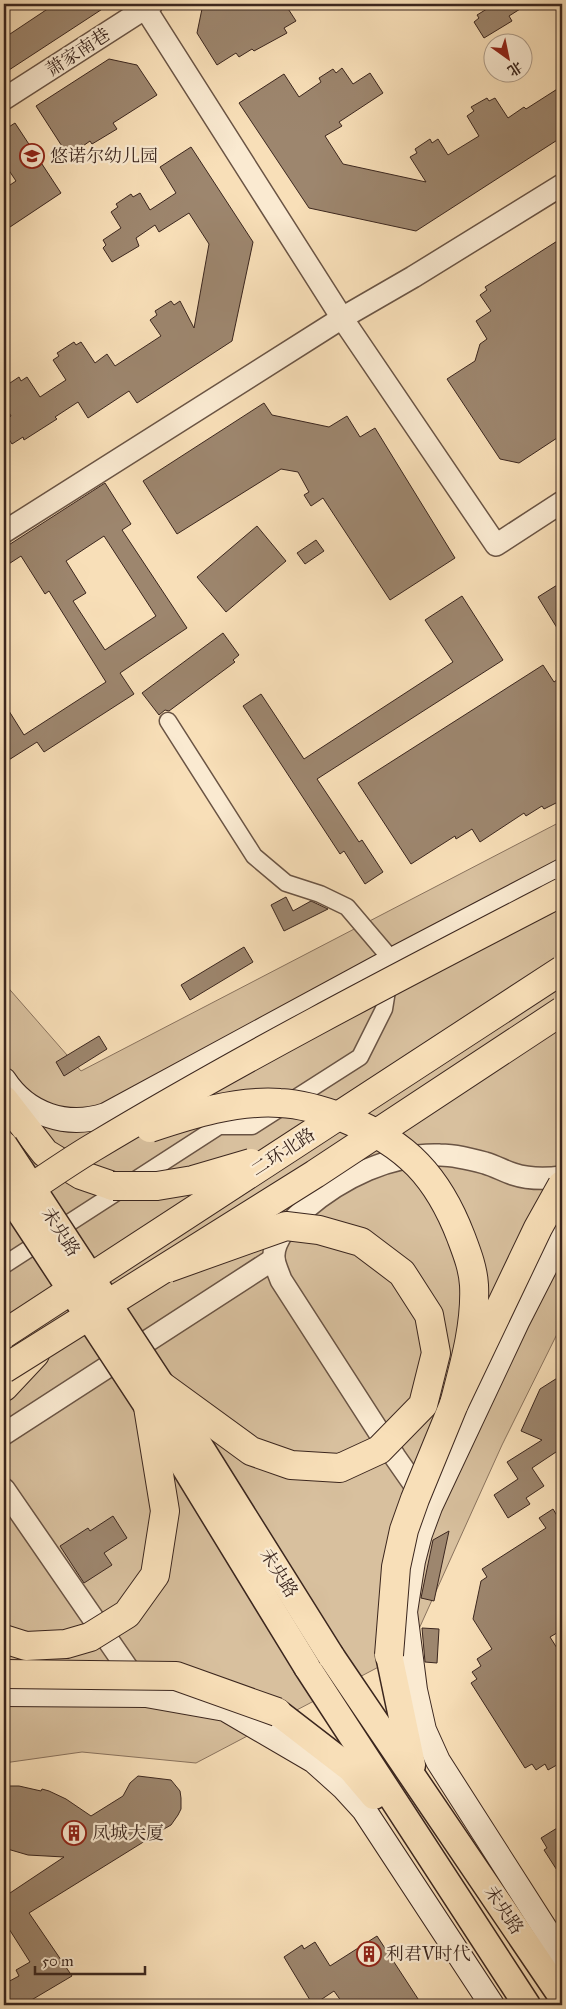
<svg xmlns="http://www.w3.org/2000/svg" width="566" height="2009" viewBox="0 0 566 2009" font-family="'IM FELL Great Primer','Noto Serif SC',serif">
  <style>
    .green { fill: #d8c09e; stroke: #8a735e }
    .building { fill: #9d866e; stroke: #3b261e; fill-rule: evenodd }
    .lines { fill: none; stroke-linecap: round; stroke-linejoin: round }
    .minor-casing { stroke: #6a5444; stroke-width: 19 }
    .tertiary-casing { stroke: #6a5444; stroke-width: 24 }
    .secondary-casing { stroke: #3b261e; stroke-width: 26 }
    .primary-casing { stroke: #3b261e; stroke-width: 29 }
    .trunk-casing { stroke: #3b261e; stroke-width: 30 }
    .minor { stroke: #faead1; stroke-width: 16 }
    .tertiary { stroke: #faead1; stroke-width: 21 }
    .secondary { stroke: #faead1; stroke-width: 24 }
    .primary { stroke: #f8dfb8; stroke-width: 26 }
    .trunk { stroke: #f8dfb8; stroke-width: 28 }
    .primary-bridge-casing { stroke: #3b261e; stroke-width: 29; stroke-linecap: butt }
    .trunk-bridge-casing { stroke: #3b261e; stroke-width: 30; stroke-linecap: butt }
    .primary-bridge { stroke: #f8dfb8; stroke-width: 26 }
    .trunk-bridge { stroke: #f8dfb8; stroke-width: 28 }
    .labels { text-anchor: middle; stroke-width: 4.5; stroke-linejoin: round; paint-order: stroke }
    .street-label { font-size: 18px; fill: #3b261e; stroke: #faead1 }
    .poi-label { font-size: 18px; fill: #3b261e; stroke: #faead1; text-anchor: start }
  </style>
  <rect width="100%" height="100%" fill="#f8dfb8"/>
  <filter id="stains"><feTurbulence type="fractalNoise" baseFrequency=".004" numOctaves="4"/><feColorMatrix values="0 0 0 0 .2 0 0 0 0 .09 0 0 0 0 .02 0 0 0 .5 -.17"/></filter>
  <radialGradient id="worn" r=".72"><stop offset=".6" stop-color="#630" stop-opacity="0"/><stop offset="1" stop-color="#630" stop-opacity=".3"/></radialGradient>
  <!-- green -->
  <path class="green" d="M562,821V1324L502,1445L409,1651L196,1763L82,1752L4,1763V983L81,1071Z"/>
  <!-- building -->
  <g class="building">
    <path d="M55,4H110L9,70L4,61V38Z"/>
    <path d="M203,4H285L296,21L284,28L287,33L254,51L252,49L239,57L236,53L217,65L197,33Z"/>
    <path d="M495,4H528L509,16L512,21L484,38L474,22L479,18L477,15Z"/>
    <path d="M109,59L137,65L157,95L113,123L117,129L92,144L90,141L83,146L82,144L67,154L36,106Z"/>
    <path d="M342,68L353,84L370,73L383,93L339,122L342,126L325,136L343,164L426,182L410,157L417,153L415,149L430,139L432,143L438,139L448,155L479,136L467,116L474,111L471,107L487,98L489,101L495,98L508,118L524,107L526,109L562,86V137L416,231L309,208L239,103L284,74L299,97L321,82L319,78L333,69L336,73Z"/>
    <path d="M15,123L61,193L4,231V189L16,181L4,163V130Z"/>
    <path d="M191,147L253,242L232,341L137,403L129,391L88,418L78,402L55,417L57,419L24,440L23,437L12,444L4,432V421L11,416L4,404V387L19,377L21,381L27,377L40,397L66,380L53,360L59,356L57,353L74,342L76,345L81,342L95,363L107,354L115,366L161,336L150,320L157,315L155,311L171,301L174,305L180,301L194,328L209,244L189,213L159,232L155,225L136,238L139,246L112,262L103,248L106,245L103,240L121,228L111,212L118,207L116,204L131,194L133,197L140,193L150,210L176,193L160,167Z"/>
    <path d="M562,238V433L556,437L557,438L519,463L500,459L447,379L475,361L480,344L487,339L476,321L491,311L480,295L487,290L485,287Z"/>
    <path d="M264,403L272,415L329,427L347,416L360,437L375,428L455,558L390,600L323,498L311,506L304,495L309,492L298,472L281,469L177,534L143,481Z"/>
    <path d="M105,483L131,524L122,530L187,628L120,673L134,694L44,752L37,742L4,763V703L24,735L106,682L49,591L45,594L21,556L4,567V548ZM104,536L156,616L105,650L73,601L86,593L66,561Z"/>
    <path d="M257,526L286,561L226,612L197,577Z"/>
    <path d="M316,540L324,551L305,564L297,553Z"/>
    <path d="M562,582V636L538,597Z"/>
    <path d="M462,596L503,660L317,779L359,842L362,840L383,872L365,884L344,851L340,854L243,706L261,694L304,759L453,662L425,620Z"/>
    <path d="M223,633L239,655L233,660L235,662L169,711L165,710L159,715L142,693Z"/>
    <path d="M543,665L554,682L562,676V800L544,809L542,806L526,816L524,813L480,842L472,829L456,839L455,836L411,864L358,783Z"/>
    <path d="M286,897L293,911L311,901L328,909L284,931L271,905Z"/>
    <path d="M244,947L253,962L190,1000L181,985Z"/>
    <path d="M99,1036L107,1049L64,1076L56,1062Z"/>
    <path d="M562,1375V1448L532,1468L544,1486L526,1498L530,1504L508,1518L494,1495L518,1479L507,1462L542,1440L521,1431L540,1389Z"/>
    <path d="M553,1509L562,1524V1630L550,1637L562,1656V1762L548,1770L545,1764L536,1770L532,1764L525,1768L471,1683L477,1679L472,1672L481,1666L477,1659L492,1649L473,1619L481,1581L487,1577L482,1569L546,1528L539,1518Z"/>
    <path d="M113,1516L127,1538L104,1553L112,1565L84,1583L60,1546L88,1528L90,1531Z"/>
    <path d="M449,1531L434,1601L421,1598L433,1540Z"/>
    <path d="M422,1628L439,1629L437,1663L425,1662Z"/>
    <path d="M138,1776L171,1780L180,1791L181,1798V1809L178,1815L171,1825L164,1829L140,1833L145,1841L29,1913L72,1976L23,2005H4V1984L19,1976L16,1970L30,1962L4,1921V1897L64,1857L28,1855L4,1848V1786H19L41,1791L42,1789L49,1791L66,1799L91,1816L123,1796L130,1783Z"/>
    <path d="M562,1825V1878L544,1850L547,1848L541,1838Z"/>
    <path d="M377,1936L422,2005H344L334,1991L313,2005L284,1957L302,1945L304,1949L315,1942L330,1966Z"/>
  </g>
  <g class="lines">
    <defs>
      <path id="minor" d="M4,1265L219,1126H252L360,1057L384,1009L392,960L347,907L320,894L286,883L254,856L168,721"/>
      <g id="tertiary">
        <path d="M145,8L342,318L496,545L562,502"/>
        <path d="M4,99L152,4"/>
        <path d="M4,532L342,318L413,277L562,185"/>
        <path d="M4,1434L274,1259"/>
        <path d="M4,1489L139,1685"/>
        <path d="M425,1500L395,1457L281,1280C279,1274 275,1266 274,1259C272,1240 292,1220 305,1209C341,1178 391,1153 440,1155C455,1155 470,1159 485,1163C495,1166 504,1171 513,1174C528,1179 547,1179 562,1177"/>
      </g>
      <g id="secondary">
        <path d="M4,1080C27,1115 67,1128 106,1115L392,960L562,871"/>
        <path d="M562,1234L518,1320L430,1507L420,1534L413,1561L405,1612L415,1690L424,1730L438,1761L562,1955"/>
        <path d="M4,1694L146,1695L225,1709L314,1761L343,1787L364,1810L492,2005"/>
      </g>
      <g id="primary">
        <path d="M389,1655L412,1765"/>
        <path d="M331,1656L562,1997"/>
        <path d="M307,1667L527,2005"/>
        <path d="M277,1712L351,1769L374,1796"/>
      </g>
      <g id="trunk">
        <path d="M4,1100L45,1153L81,1175L113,1186"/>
        <path d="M4,1387L35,1354"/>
      </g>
    </defs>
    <!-- minor casing -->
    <use href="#minor" class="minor-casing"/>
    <!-- tertiary casing -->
    <use href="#tertiary" class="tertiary-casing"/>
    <!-- secondary casing -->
    <use href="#secondary" class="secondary-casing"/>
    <!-- primary casing -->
    <use href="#primary" class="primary-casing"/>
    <!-- trunk casing -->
    <use href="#trunk" class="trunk-casing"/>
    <!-- minor -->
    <use href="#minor" class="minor"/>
    <!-- tertiary -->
    <use href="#tertiary" class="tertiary"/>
    <!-- secondary -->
    <use href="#secondary" class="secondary"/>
    <!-- primary -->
    <use href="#primary" class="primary"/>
    <!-- trunk -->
    <use href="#trunk" class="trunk"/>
    <defs>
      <g id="primary-bridge">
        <path d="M4,1145L162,1386L331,1656"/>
        <path d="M4,1188L148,1407L307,1667"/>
      </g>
      <g id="trunk-bridge">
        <path d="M150,1128C192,1114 236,1100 280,1103C303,1104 325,1111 346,1119C407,1144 438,1177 461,1237C467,1253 473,1268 474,1285C476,1325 464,1366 454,1404"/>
        <path d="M113,1186H157L193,1180L251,1163"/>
        <path d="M4,1206C33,1187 62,1166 92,1148C245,1056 404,974 562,892"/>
        <path d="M4,1334L562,970"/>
        <path d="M4,1369L315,1174L562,1011"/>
        <path d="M162,1386L251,1451L291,1465L340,1468L379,1450L423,1405L436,1353L429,1315L402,1273L361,1242L319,1230L286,1226L168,1268"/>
        <path d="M4,1639L26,1646L66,1644L90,1637L127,1614L155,1575L165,1511L148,1407"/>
        <path d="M389,1655L396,1567L404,1530L415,1499L454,1404L538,1228L562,1185"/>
        <path d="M4,1674L176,1676L277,1712"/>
      </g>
    </defs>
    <!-- primary-bridge casing -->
    <use href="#primary-bridge" class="primary-bridge-casing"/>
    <!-- trunk-bridge casing -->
    <use href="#trunk-bridge" class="trunk-bridge-casing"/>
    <!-- primary-bridge -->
    <use href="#primary-bridge" class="primary-bridge"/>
    <!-- trunk-bridge -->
    <use href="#trunk-bridge" class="trunk-bridge"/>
  </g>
  <!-- icons -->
  <defs>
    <symbol id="school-ring" viewBox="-11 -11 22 22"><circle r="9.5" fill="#faead1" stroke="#8f2418" stroke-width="1.5"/><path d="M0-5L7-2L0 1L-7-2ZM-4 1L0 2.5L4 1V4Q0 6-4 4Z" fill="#8f2418"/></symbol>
    <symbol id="building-ring" viewBox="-11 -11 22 22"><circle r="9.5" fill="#faead1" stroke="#8f2418" stroke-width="1.5"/><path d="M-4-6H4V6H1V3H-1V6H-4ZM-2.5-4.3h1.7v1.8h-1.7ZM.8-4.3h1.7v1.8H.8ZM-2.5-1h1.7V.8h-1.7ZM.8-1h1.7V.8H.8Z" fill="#8f2418"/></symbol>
  </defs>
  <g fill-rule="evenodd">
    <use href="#school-ring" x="18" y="142" width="28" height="28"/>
    <use href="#building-ring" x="60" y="1819" width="28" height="28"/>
    <use href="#building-ring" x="355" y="1940" width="28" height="28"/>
  </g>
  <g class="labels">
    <!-- street labels -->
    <g class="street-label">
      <text transform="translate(78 52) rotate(-33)" y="6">萧家南巷</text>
      <text transform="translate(283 1152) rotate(-33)" y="6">二环北路</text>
      <text transform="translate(61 1232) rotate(57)" y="6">未央路</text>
      <text transform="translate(279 1573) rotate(58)" y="6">未央路</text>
      <text transform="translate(504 1910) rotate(56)" y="6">未央路</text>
    </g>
    <!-- poi labels -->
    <g class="poi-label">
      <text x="50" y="162">悠诺尔幼儿园</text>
      <text x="92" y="1839">凤城大厦</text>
      <text x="386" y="1960">利君V时代</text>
    </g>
  </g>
  <!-- margin -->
  <rect width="566" height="2009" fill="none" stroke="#f8dfb8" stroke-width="20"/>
  <rect x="5" y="5" width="556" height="1999" fill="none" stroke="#3b261e" stroke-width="2.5"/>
  <rect x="10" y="10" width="546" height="1989" fill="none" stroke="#3b261e"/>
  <!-- north arrow -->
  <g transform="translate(508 58) rotate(147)"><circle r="24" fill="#faead1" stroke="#ae9c89"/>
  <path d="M0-4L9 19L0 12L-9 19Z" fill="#8f2418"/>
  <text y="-8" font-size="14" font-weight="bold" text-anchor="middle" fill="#3b261e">北</text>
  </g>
  <!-- scale -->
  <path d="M35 1966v8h110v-8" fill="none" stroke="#3b261e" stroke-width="2.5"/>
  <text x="42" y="1966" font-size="15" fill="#3b261e" stroke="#faead1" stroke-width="4" paint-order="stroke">50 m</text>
  <rect width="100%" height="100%" filter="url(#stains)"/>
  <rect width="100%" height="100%" fill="url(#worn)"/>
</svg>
